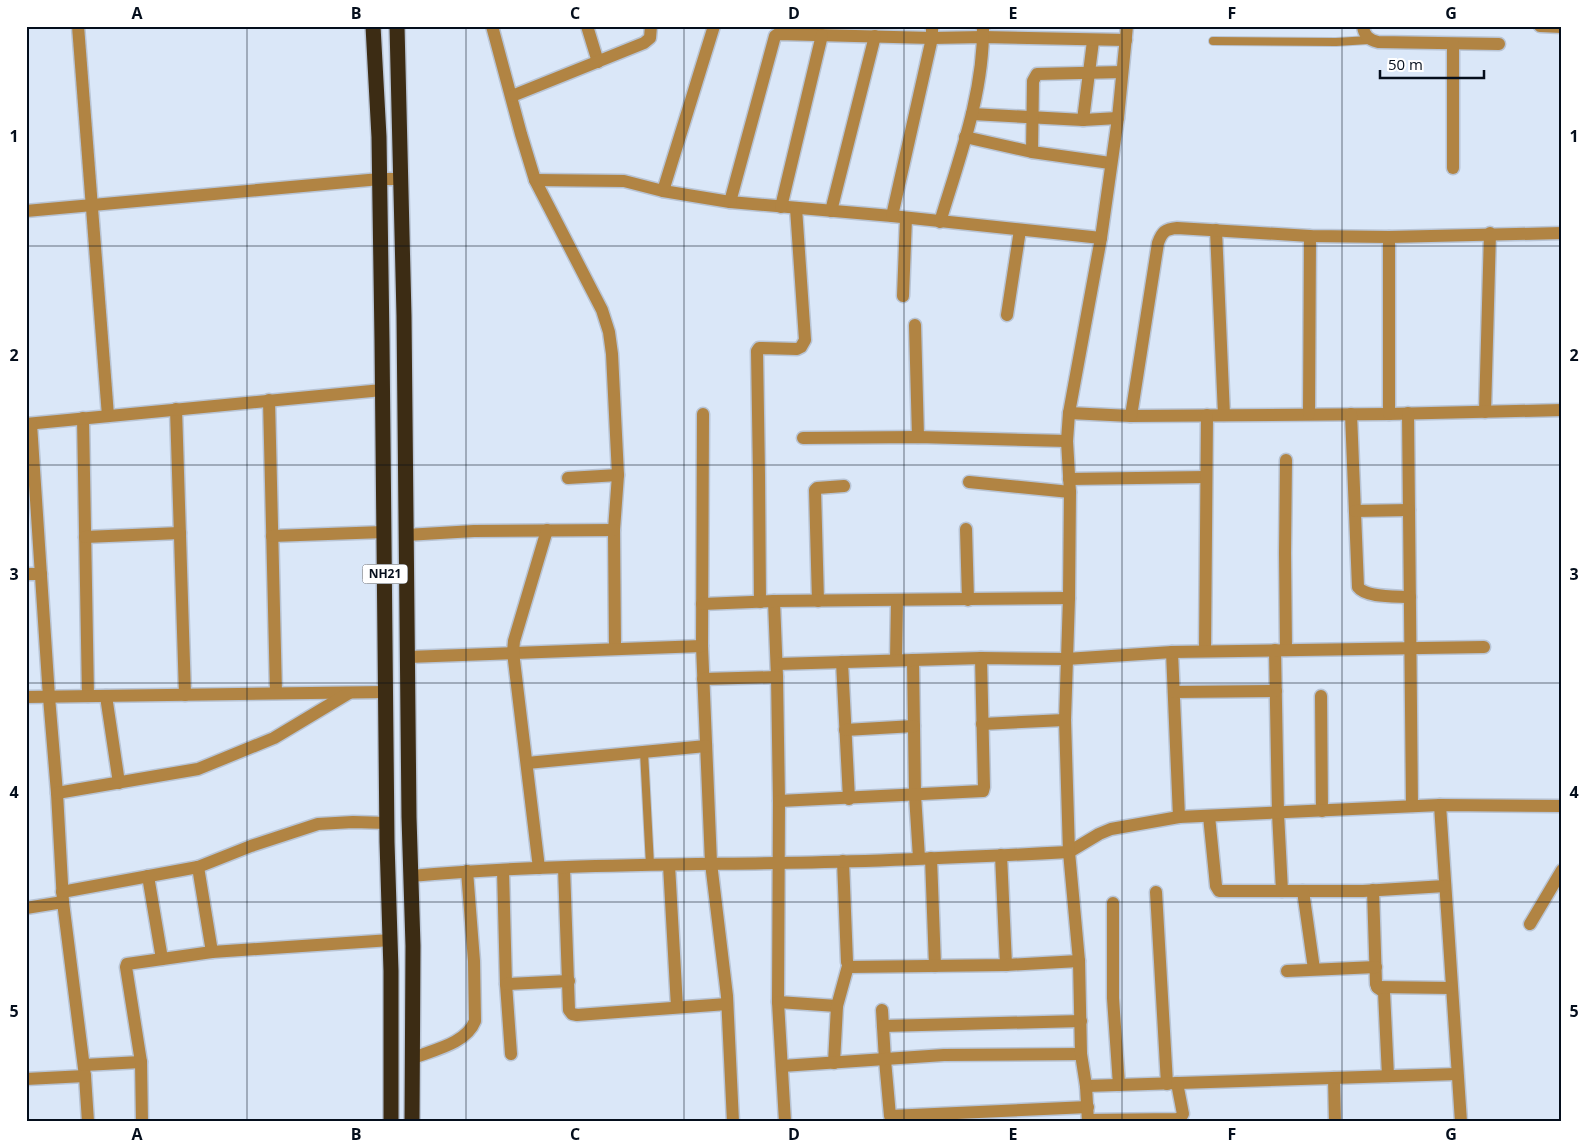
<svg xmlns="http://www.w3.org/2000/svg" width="1588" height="1148" viewBox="0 0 1588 1148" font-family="'Open Sans',sans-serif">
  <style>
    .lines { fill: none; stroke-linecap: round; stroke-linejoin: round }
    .lane-casing { stroke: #b8c4d5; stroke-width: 10 }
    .street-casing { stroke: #b8c4d5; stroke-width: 15 }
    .highway-casing { stroke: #b8c4d5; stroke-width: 18 }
    .lane { stroke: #b18443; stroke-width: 8 }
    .street { stroke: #b18443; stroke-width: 12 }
    .highway { stroke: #3c2c14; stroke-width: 15 }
    .grid { fill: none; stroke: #040e1c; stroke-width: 1; stroke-opacity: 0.55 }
    .labels { text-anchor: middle; stroke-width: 4; stroke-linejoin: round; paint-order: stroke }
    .shield { fill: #fff; stroke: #4f5660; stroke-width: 1 }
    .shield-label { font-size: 12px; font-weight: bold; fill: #040e1c }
    .neatline { fill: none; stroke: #040e1c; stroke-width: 2 }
    .grid-label { font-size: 16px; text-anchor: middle; font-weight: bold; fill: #040e1c }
  </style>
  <rect width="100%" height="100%" fill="#dae7f8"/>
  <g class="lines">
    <defs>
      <g id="lane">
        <path d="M1213,41L1336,42L1369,40"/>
        <path d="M644,752L650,865"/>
      </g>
      <g id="street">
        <path d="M78,26L108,416"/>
        <path d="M492,26L521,134L535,180L602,310L609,332L612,354L618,475L614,530L615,648"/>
        <path d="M587,26L598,62"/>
        <path d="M1363,26C1364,36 1369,40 1378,42L1499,44"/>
        <path d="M1540,26L1562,27"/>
        <path d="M1453,44V168"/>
        <path d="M512,96L644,43L650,38L651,26"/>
        <path d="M972,114L1083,120L1118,118"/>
        <path d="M1083,120L1093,41"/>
        <path d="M965,137L1032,152L1110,163"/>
        <path d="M1032,152L1033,81L1037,74L1122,72"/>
        <path d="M535,180L624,181L663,191L730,202L892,216L1101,238"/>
        <path d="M663,191L714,26"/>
        <path d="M730,202L775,36L778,34L932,38L983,37L1126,40"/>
        <path d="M781,207L822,35"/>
        <path d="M26,211L380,179H401"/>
        <path d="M831,211L875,36"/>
        <path d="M892,216L932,38V26"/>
        <path d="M940,222C959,159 984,93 983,26"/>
        <path d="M1216,230L1224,415"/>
        <path d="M903,296L906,218"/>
        <path d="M1007,315L1020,230"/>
        <path d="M915,325L918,437"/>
        <path d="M269,400L276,693"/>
        <path d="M176,409L185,695"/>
        <path d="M1485,412L1490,233"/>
        <path d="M1069,413L1131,416L1389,414L1562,410"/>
        <path d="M1408,413L1412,806"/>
        <path d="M703,414L702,646L711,863L727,996L733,1122"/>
        <path d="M1309,414L1310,236"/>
        <path d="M1351,414L1358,587C1366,598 1396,596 1410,597"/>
        <path d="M1389,414V237"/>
        <path d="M1131,416L1158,243C1162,232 1165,229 1177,228L1310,236L1389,237L1562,233"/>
        <path d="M83,418L88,696"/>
        <path d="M26,424L382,390"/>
        <path d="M31,424L49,697L57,793L63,902L85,1076L88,1122"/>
        <path d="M803,438L918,437L1067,441"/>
        <path d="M1286,460L1285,553L1286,650"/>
        <path d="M568,478L618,475"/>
        <path d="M1069,479L1206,477"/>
        <path d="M969,482L1070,492"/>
        <path d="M1355,511L1409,510"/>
        <path d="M966,529L968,600"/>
        <path d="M406,535L474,531L614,530"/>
        <path d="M272,536L384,532"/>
        <path d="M85,537L180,533"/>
        <path d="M26,574H41"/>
        <path d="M774,601L777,677L779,801L778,1002L785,1122"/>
        <path d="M818,601L815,490L817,488L844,486"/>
        <path d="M760,602L759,475L757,351L759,348H762L797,349L801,347L805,340L796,208"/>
        <path d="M702,604L774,601L1069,598"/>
        <path d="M1275,650L1278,813L1282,891"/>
        <path d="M1205,651L1207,415"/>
        <path d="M1172,652L1179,817"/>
        <path d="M408,657L702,646"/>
        <path d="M896,660L897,601"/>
        <path d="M913,660L915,795L919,858"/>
        <path d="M842,662L849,799"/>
        <path d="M777,664L981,658L1066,659L1172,652L1484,647"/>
        <path d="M703,679L777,677"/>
        <path d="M1174,692L1276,691"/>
        <path d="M106,696L119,783"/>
        <path d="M1321,696L1322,811"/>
        <path d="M26,697L386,692"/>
        <path d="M982,724L1065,720"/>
        <path d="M845,730L914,726"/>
        <path d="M527,763L706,746"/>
        <path d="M57,793L198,769L274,738L349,693"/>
        <path d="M779,801L983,791L984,787L981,658"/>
        <path d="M1440,805L1461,1122"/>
        <path d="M1209,816L1216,886L1219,891H1363L1445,886"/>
        <path d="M1001,855L1006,965"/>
        <path d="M931,858L935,966"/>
        <path d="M843,861L847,962L850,967L1006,965L1079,961"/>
        <path d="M669,865L677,1007"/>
        <path d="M198,867L212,952"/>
        <path d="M539,868L513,652L514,641L547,530"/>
        <path d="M564,868L569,1010L572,1014L577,1015L727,1004"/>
        <path d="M503,870L506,984L511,1054"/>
        <path d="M148,876L162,959"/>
        <path d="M411,876C533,865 655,865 778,863C875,862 972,857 1069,852L1099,834L1111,829L1179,817L1440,805L1562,806"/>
        <path d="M1373,890L1376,984L1378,988L1384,992L1388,1076"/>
        <path d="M1303,891L1314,969"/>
        <path d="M62,892L198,867L251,846L318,824L353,822L387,823"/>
        <path d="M1156,892L1167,1084"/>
        <path d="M1113,903V998L1119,1085"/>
        <path d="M26,908L63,902"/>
        <path d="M1530,924L1562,870"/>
        <path d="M1287,971L1376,967"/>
        <path d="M506,984L569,981"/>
        <path d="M1377,987L1451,988"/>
        <path d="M778,1002L837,1006"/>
        <path d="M882,1010L885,1060L890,1116L1088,1107"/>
        <path d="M883,1026L1081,1021"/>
        <path d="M413,1058C433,1050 466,1044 475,1021L474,961L467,871"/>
        <path d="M834,1063L837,1006L848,966"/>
        <path d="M84,1065L141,1062"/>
        <path d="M782,1066L944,1055L1081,1054"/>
        <path d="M1334,1078L1335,1122"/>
        <path d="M26,1079L85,1076"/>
        <path d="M1086,1086L1457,1074"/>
        <path d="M1088,1120L1177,1119L1181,1117L1183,1114L1177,1083"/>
        <path d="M142,1122L141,1062L126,967L127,964L212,952L391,940"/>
        <path d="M1088,1122L1086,1086L1081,1054L1079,961L1069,852L1065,720L1069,598L1070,492L1067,441L1069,413L1101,238L1118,118L1127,26"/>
      </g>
      <g id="highway">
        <path d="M373,26L379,137L382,341L387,842L391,971V1122"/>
        <path d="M397,26L404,316L409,817L413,946L412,1122"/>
      </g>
    </defs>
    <!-- lane casing -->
    <use href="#lane" class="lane-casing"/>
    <!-- street casing -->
    <use href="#street" class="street-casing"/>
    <!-- highway casing -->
    <use href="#highway" class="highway-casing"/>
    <!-- lane -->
    <use href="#lane" class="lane"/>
    <!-- street -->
    <use href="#street" class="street"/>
    <!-- highway -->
    <use href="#highway" class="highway"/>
  </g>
  <!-- grid -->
  <path class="grid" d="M247,26V1122M466,26V1122M684,26V1122M904,26V1122M1122,26V1122M1342,26V1122M26,246H1562M26,465H1562M26,683H1562M26,902H1562"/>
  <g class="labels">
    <!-- shield labels -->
    <rect class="shield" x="362.5" y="564.5" width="45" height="19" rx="4"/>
    <g class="shield-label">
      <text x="385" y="578">NH21</text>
    </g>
  </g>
  <!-- border -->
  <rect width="1588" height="1148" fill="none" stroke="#ffffff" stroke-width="55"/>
  <!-- scale -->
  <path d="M1380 70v8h104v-8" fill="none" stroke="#040e1c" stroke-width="2.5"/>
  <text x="1388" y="70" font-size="15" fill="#040e1c" stroke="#ffffff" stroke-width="4" paint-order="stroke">50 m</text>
  <rect x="28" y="28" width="1532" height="1092" class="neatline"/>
  <g class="grid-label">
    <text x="137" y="19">A</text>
    <text x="356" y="19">B</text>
    <text x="575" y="19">C</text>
    <text x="794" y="19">D</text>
    <text x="1013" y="19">E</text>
    <text x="1232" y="19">F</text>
    <text x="1451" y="19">G</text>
    <text x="14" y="142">1</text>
    <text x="1574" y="142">1</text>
    <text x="14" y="361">2</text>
    <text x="1574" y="361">2</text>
    <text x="14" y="580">3</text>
    <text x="1574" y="580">3</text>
    <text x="14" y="798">4</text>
    <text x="1574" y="798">4</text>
    <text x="14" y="1017">5</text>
    <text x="1574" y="1017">5</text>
    <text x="137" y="1140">A</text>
    <text x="356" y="1140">B</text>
    <text x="575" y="1140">C</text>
    <text x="794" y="1140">D</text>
    <text x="1013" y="1140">E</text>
    <text x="1232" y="1140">F</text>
    <text x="1451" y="1140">G</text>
  </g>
</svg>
